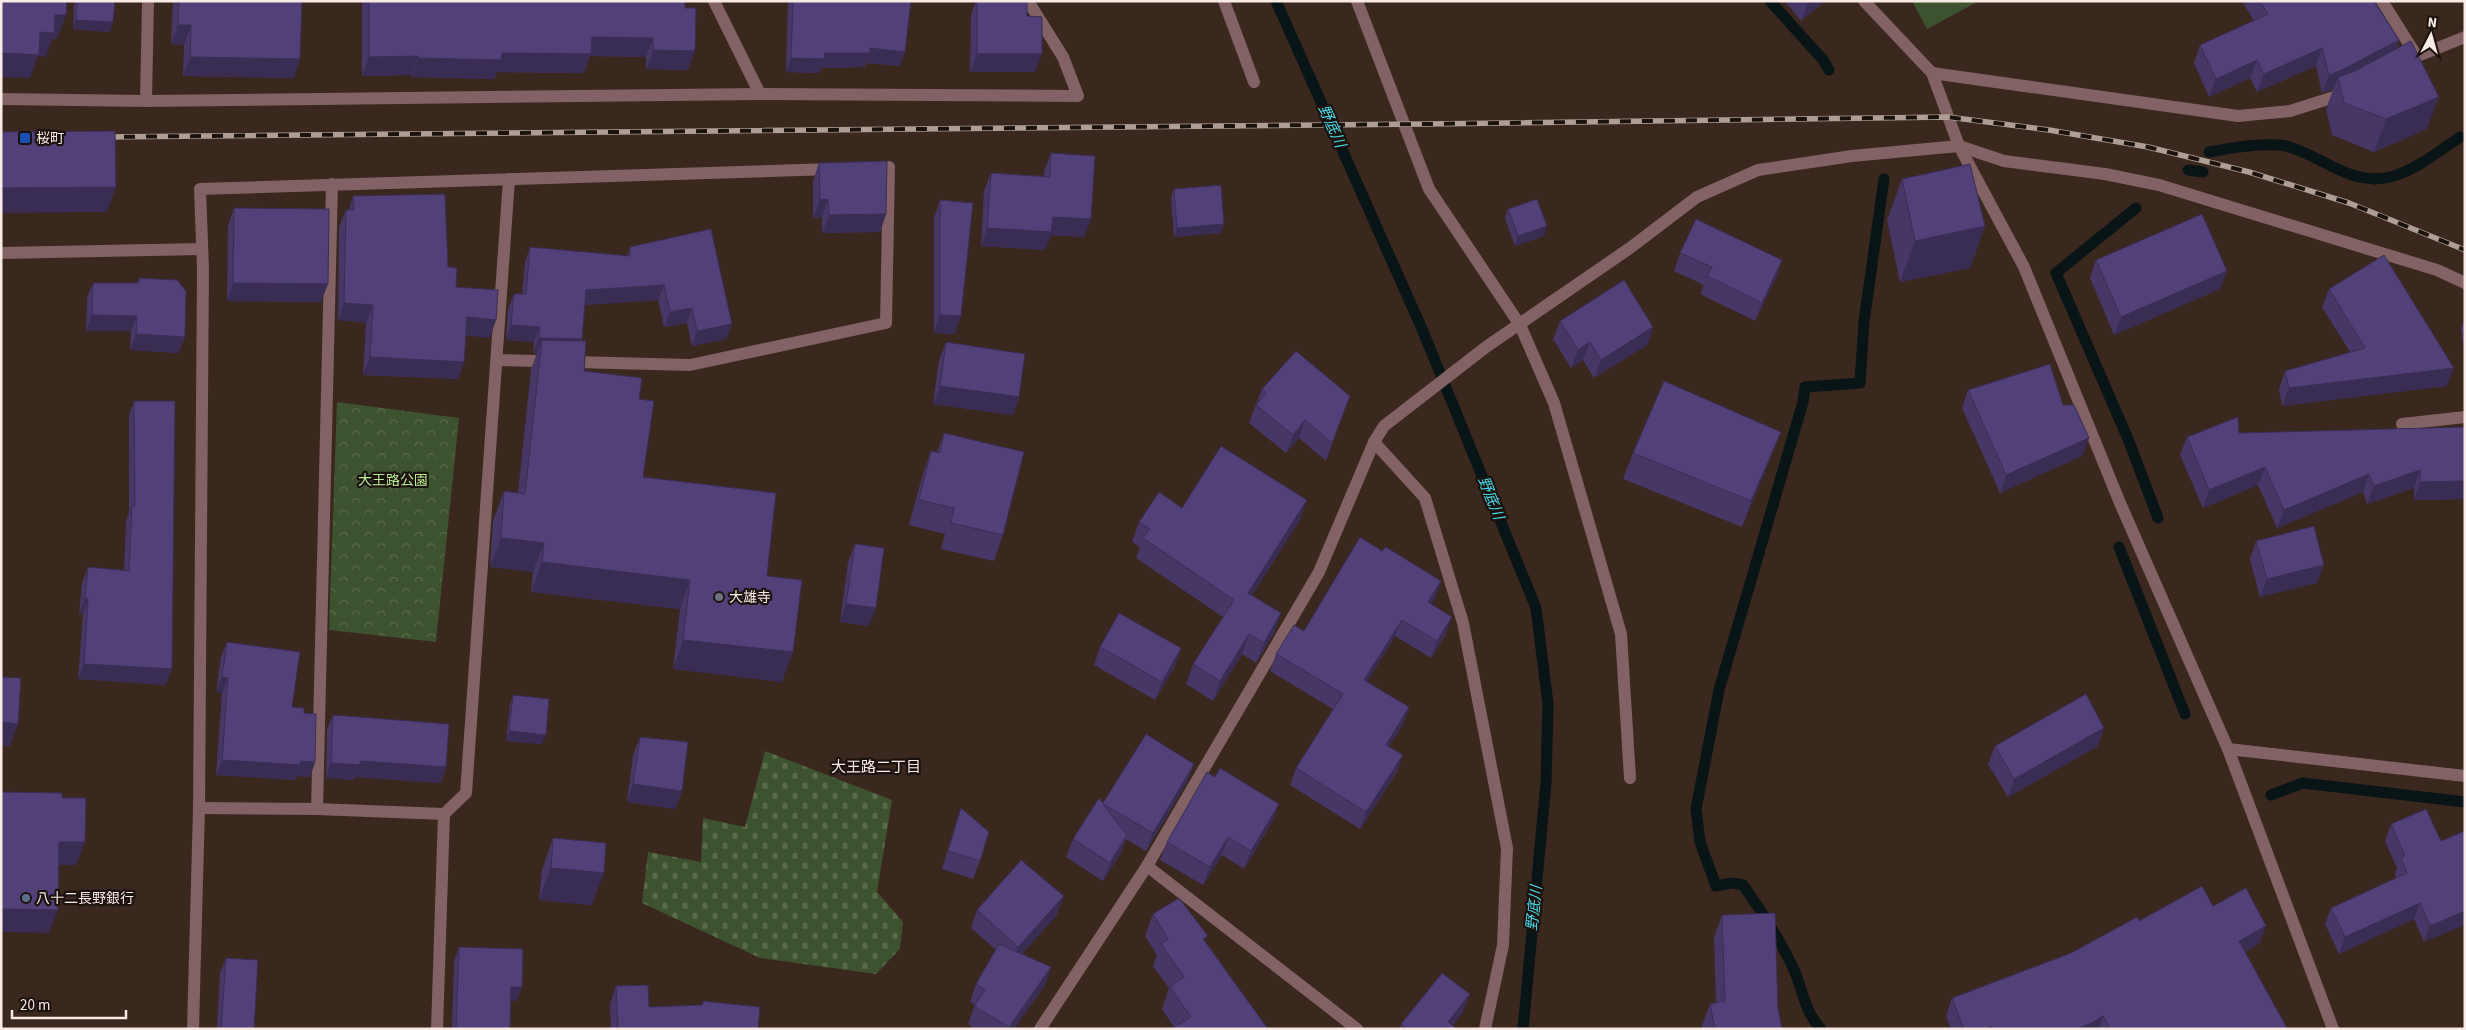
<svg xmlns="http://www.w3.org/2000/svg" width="2466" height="1030" viewBox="0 0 2466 1030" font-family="'Source Sans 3','Noto Sans JP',sans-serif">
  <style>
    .cemetery { fill: url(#cemetery-stones) }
    .park { fill: url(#park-crowns) }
    .pitch { fill: #3d522e }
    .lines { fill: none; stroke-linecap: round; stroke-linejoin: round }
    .stream { stroke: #081416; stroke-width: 11 }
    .street { stroke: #826264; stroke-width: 12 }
    .rail-casing { stroke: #ae9e96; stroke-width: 5.5 }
    .rail { stroke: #1b120e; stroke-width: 4; stroke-dasharray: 11; stroke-linecap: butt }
    .wall { fill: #473767 }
    .shaded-wall { fill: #392d54 }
    .building { fill: #524078; stroke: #392d54 }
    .transit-dot { fill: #1a4fb4; stroke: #1b120e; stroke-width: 2 }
    .worship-dot { fill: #6b7280; stroke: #1b120e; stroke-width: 2 }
    .service-dot { fill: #5c6f8a; stroke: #1b120e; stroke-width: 2 }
    .labels { text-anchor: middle; stroke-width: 4.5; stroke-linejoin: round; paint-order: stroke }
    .poi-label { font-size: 14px; fill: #f8eae4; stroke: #1b120e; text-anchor: start }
    .park-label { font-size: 14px; fill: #b9eb96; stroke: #1b120e }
    .water-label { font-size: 15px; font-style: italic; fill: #47d9e9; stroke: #1b120e }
    .neighbourhood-label { font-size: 15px; fill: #f8eae4; stroke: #1b120e }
  </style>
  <defs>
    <pattern id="cemetery-stones" width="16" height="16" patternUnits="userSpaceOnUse" patternTransform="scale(1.25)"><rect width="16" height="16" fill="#3d522e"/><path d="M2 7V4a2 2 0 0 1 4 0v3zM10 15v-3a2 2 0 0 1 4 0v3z" fill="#5a6b4c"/></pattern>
    <pattern id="park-crowns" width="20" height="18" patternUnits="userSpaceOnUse" patternTransform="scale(1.25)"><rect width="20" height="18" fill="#3d522e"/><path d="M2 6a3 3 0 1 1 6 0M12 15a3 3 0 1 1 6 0" fill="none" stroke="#5a6b4c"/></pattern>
  </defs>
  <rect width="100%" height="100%" fill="#3a271d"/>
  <!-- cemetery -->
  <path class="cemetery" d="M765,751L892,800L877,892L903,922L900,949L876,974L760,958L642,903L648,852L701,862L703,818L745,827Z"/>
  <!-- park -->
  <path class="park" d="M337,402L459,418L436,642L329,630Z"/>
  <!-- pitch -->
  <path class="pitch" d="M1912,1H1979L1927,29Z"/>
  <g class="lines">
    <!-- stream -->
    <g class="stream">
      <path d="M1276,1L1422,329L1536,608L1548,704L1546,783L1523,1029"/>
      <path d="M1770,1L1824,61L1829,70"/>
      <path d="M2209,152C2230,148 2265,142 2286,146C2322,155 2350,187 2390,177C2415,171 2439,151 2460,137"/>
      <path d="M2188,170L2203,172"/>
      <path d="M2136,208L2056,273L2128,439L2158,518"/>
      <path d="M2119,547L2185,714"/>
      <path d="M2271,795L2303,783L2465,802"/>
      <path d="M1821,1029C1805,1012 1803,992 1795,972C1782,942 1762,912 1743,885L1732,883L1716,886L1700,842L1696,809L1719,690L1803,402L1805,387L1860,383L1864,322L1884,179"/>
    </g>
    <!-- street -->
    <g class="street">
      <path d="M714,1L760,94"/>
      <path d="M1224,1L1254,82"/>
      <path d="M1357,1L1429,189L1520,325L1554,403L1621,634L1630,778"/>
      <path d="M1864,1L1932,73L1959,146L2024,267L2120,503L2228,749L2333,1029"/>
      <path d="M2382,1L2416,55"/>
      <path d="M2403,62L2465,37"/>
      <path d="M1932,73L2238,116L2290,111L2344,94"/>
      <path d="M1,99L146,101L760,94L1078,96L1063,57L1028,1"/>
      <path d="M146,101L148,1"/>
      <path d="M1,253L201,249"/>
      <path d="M497,360L690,365L886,323L889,167L870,168"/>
      <path d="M2402,424L2465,417"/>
      <path d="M1374,442L1425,498L1463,623L1507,848L1503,945L1485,1029"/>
      <path d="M2228,749L2465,776"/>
      <path d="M199,808L317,809L444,814"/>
      <path d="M317,809L332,184"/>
      <path d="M1147,866L1357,1029"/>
      <path d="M193,1029L199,808L203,269L200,189L832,169"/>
      <path d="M437,1029L444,814L466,793L509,179"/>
      <path d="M1040,1029L1147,866L1319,572L1374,442L1384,426L1486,347L1630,248L1697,197L1758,170L1852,156L1959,146L2004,161L2105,174L2159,185L2437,270L2465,283"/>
    </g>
    <defs>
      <path id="rail" d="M102,137L1427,124L1948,117L2049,130L2148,147L2249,172L2349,203L2465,250"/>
    </defs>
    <!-- rail casing -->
    <use href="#rail" class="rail-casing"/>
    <!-- rail -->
    <use href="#rail" class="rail"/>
  </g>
  <!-- wall -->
  <g class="wall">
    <path d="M74,1H115L110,32L73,29Z"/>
    <path d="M173,1H302L300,59L294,78L183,76L184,45L171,44Z"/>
    <path d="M362,1H685L688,70L646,69V57L590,56L584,73L497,72L494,79L411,77V75L362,76Z"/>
    <path d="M788,1H911L900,66L867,63L865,67L821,68L819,73L786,72Z"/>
    <path d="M976,1H1027V16L1035,72H970L971,15Z"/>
    <path d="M1785,1H1825L1801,21Z"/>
    <path d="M2242,1H2375L2374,2L2399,40L2396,49L2427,129L2374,152L2332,135L2326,109L2333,90L2322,93L2316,66L2257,92L2250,78L2209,97L2194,63L2200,45L2254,21Z"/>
    <path d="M1051,153L1091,219L1084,237L1051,235L1045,250L981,246L984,191L991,173L1044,176V171Z"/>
    <path d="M819,163L886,214L880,232L822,233V217L813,218V181Z"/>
    <path d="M1902,179L1985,226L1970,268L1900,282L1887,220Z"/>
    <path d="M1174,189L1224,224L1221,233L1174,237L1171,198Z"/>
    <path d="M353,196L448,267L456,287L490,338L466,335L464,362L458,379L363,375L366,323L338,320L339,227L346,210H349Z"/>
    <path d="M940,200L955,334L934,333V218Z"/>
    <path d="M234,208L321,302L227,301L228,226Z"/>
    <path d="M1508,209L1544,236L1515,246L1505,218Z"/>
    <path d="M530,247L627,256L630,247L727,339L692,346L687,323L664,327L658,300L585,305L582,341L584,371L639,399L643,477L767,576L782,682L673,669L680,609L531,592L533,572L490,567L493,521L504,491L518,493L531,369L537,353H533L534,342L506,340L508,309L514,294H522L525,262Z"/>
    <path d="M1680,253L1782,260L1776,278L1755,321L1700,294L1704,285L1674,271Z"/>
    <path d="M2096,260L2220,289L2114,335L2090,278Z"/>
    <path d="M139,278L179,353L130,350L131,331H86L87,298L93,283H137Z"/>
    <path d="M2329,289L2447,386L2282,406L2279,389L2285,371L2350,352L2322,307Z"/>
    <path d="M2465,318V355L2461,328Z"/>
    <path d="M1560,321L1653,327L1647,345L1594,378L1583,360L1571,368L1553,339Z"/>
    <path d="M946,342L1019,397L1013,415L933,404L939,360Z"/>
    <path d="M1262,389L1350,396L1326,461L1299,438L1286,453L1249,423Z"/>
    <path d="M1968,390L2063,405L2089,438L2082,456L2000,493L1962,408Z"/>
    <path d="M134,401L166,685L78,679L83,614H79L82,583L88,567L124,570L126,522L129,512V416Z"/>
    <path d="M2465,427V499L2414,500V488L2367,504L2363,492L2277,528L2258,485L2203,508L2180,455L2187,437L2239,433Z"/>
    <path d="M1781,432L1771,457L1742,527L1623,479L1633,453Z"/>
    <path d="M944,433L1003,535L994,561L941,549L945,534L909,525L922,477L931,451L937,452Z"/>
    <path d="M1182,508L1300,520L1252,595L1281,613L1274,633L1256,663L1242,654L1213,701L1186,684L1193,664L1223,617L1136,558L1140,547L1132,542L1139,522Z"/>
    <path d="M2256,541L2317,583L2260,597L2250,559Z"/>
    <path d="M855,544L869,626L840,622L848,562Z"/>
    <path d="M1382,551L1441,581L1435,598L1431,604L1446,634L1431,658L1395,636L1367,682L1409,707L1403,724L1389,746L1397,772L1360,829L1290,785L1296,768L1333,709L1270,671L1276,654L1304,631Z"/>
    <path d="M227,642L292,707L304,713L315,762L310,777L296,776L295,780L216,775L222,693L216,692L221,657Z"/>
    <path d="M1100,647L1181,648L1175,666L1155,700L1094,665Z"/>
    <path d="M513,695L542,744L506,741L510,705Z"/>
    <path d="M333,715L446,767L441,783L355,777L354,780L326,778L327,730Z"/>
    <path d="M640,737L682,791L675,809L627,802L633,755Z"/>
    <path d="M1995,746H2098L2008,797L1988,764Z"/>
    <path d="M1194,764L1187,782L1146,851L1126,839L1121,853L1103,881L1066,857L1073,839L1103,803Z"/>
    <path d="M961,808L980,861L973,879L942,869L955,826Z"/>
    <path d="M1272,822L1244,869L1222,855L1203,885L1160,860L1167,842Z"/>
    <path d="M2391,824L2441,841L2465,831L2424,942L2414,919L2339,954L2325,924L2331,908L2396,878L2395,874L2397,868L2385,841Z"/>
    <path d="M553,838L592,905L539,900L542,870Z"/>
    <path d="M2213,906L2260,943L2245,952L2287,1029H1951L1946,1016L1952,998L2071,953Z"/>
    <path d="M977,910L1057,915L1022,954L1051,967L1045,985L1014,1029H975L968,1024L975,1005L970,1002L976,984L996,950L971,928Z"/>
    <path d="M1153,914L1206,942L1268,1029L1174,1027L1162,1009L1169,988L1153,966L1157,955L1145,936Z"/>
    <path d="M1722,915L1778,1008L1782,1029H1702V1026L1710,1004L1716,1003L1714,937Z"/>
    <path d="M459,947L517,1001L510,1000V1029H452L454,961Z"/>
    <path d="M226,958L254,1029H217L220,973Z"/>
    <path d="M616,986L649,1007L702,1005L703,1001L758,1029H611L610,1004Z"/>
    <path d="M1463,1012L1452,1026L1457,1029H1400L1401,1024Z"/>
  </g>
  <!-- shaded-wall -->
  <g class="shaded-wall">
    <path d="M1810,1H1825L1801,21L1808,3Z"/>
    <path d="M55,15H66L57,39H52L46,57L38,56L30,78L1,77V53Z"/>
    <path d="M76,20L113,22L110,32L73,29Z"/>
    <path d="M178,25H191L184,45L171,44Z"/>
    <path d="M592,37L653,38L646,57L590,56L584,73L497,72L494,79L411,77L418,58L502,53Z"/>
    <path d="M2399,40L2392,58L2338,77L2333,90L2322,93L2329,75Z"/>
    <path d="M870,48L905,52L900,66L867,63L865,67L821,68L819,73L786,72L791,58Z"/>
    <path d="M2322,48L2316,66L2257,92L2264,74Z"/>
    <path d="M653,50L695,51L688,70L646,69Z"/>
    <path d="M977,54H1042L1035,72H970Z"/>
    <path d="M418,56L411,75L362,76L369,57Z"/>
    <path d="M190,57L300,59L294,78L183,76Z"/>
    <path d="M2257,60L2250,78L2209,97L2216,79Z"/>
    <path d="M2439,97L2427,129L2374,152L2386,119Z"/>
    <path d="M116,187L107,212L1,213V188Z"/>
    <path d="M828,199L822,217L813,218L820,200Z"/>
    <path d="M886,214L880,232L822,233L829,215Z"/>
    <path d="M1053,217L1091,219L1084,237L1051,235L1045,250L981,246L987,228Z"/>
    <path d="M1224,224L1221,233L1174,237L1177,228Z"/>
    <path d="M1547,226L1544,236L1515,246L1518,236Z"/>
    <path d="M1985,226L1970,268L1900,282L1915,241Z"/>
    <path d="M1782,260L1776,278L1755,321L1762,303Z"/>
    <path d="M2227,271L2220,289L2114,335L2121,317Z"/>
    <path d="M233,283L328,284L321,302L227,301Z"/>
    <path d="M664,285L658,300L581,305L586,290Z"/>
    <path d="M344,303L373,305L366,323L338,320Z"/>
    <path d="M692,308L687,323L664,327L670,312Z"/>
    <path d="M92,315L137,316L131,331H86Z"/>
    <path d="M940,315L961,316L955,334L934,333Z"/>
    <path d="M467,317L496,320L490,338L460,335Z"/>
    <path d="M732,324L727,339L692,346L697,331Z"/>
    <path d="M511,325L540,327L534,342L506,340Z"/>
    <path d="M1653,327L1647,345L1594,378L1601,360Z"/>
    <path d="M136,334L185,337L179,353L130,350Z"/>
    <path d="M539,338L582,339L577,354L542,340L537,353H533Z"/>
    <path d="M1590,342L1583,360L1571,368L1578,350Z"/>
    <path d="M370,357L464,362L458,379L363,375Z"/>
    <path d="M2454,368L2447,386L2282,406L2289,388Z"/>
    <path d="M940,386L1019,397L1013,415L933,404Z"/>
    <path d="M1305,420L1299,438L1286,453L1293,435Z"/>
    <path d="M1781,432L1771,457L1742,527L1751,501Z"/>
    <path d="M2089,438L2082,456L2000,493L2006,475Z"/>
    <path d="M2265,467L2258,485L2203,508L2209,490Z"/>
    <path d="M2420,470L2414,488L2367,504L2374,486Z"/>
    <path d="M2369,474L2363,492L2277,528L2284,510Z"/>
    <path d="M2465,481V499L2414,500L2420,482Z"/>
    <path d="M1307,500L1300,520L1241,613L1248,593Z"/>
    <path d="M501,538L544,543L533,572L490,567Z"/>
    <path d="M542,562L690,580L680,609L531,592Z"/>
    <path d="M2324,565L2317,583L2260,597L2267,579Z"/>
    <path d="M1441,581L1435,598L1422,619L1428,602Z"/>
    <path d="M85,599H88L83,614H79Z"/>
    <path d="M846,604L876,608L869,626L840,622Z"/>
    <path d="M1281,613L1274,633L1256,663L1264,643Z"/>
    <path d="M1452,617L1446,634L1431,658L1437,641Z"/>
    <path d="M1402,620L1395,636L1358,697L1364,680Z"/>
    <path d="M1249,634L1242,654L1213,701L1220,681Z"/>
    <path d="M683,640L793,652L782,682L673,669Z"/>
    <path d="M1181,648L1175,666L1155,700L1162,682Z"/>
    <path d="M84,664L172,669L166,685L78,679Z"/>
    <path d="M222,677L228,678L222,693L216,692Z"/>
    <path d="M1409,707L1403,724L1380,761L1386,745Z"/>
    <path d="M2,722L18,724L10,746H1Z"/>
    <path d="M2104,728L2098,746L2008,797L2014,779Z"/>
    <path d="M509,731L546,735L542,744L506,741Z"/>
    <path d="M1403,755L1397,772L1360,829L1366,812Z"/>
    <path d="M222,760L301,761L315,762L310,777L296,776L295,780L216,775Z"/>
    <path d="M360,761L446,767L441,783L355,777L354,780L326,778L331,763Z"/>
    <path d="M1194,764L1187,782L1146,851L1153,833Z"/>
    <path d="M633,784L682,791L675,809L627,802Z"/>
    <path d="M1279,804L1272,822L1244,869L1251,851Z"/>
    <path d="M1127,835L1121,853L1103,881L1110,863Z"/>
    <path d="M1228,837L1222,855L1203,885L1210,867Z"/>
    <path d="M59,842H85L76,865H50Z"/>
    <path d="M551,868L604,873L592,905L539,900Z"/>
    <path d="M1064,896L1057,915L1012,965L1018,947Z"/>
    <path d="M2420,903L2414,919L2339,954L2345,937Z"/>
    <path d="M1,909L58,910L49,933L1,932Z"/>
    <path d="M2465,911V925L2424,942L2430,926Z"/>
    <path d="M2266,926L2260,943L2233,959L2239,941Z"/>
    <path d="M1051,967L1045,985L1014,1029H1009Z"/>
    <path d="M511,987H522L517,1001L506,1000Z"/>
    <path d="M1470,994L1463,1012L1450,1029L1448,1022Z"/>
    <path d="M2103,1016L2098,1029H2076Z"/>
  </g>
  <!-- building -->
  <g class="building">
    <path d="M1,1H67L66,15H55L54,33L40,32L39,55L1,53Z"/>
    <path d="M77,1H115L113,22L76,20Z"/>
    <path d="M179,1H302L300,59L190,57L191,25H178Z"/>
    <path d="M369,1H685V8H696L695,51L653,50V38L592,37L591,54L502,53L501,60L418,58V56L369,57Z"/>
    <path d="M793,1H911L905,52L870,48V53H825L824,59L791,58Z"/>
    <path d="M977,1H1027V16L1042,17V54H977Z"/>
    <path d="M2260,1H2374L2399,40L2340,71L2329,75L2322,48L2264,74L2257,60L2216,79L2200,45L2268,14Z"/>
    <path d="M2411,41L2439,97L2386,119L2344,103L2338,77L2353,72Z"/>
    <path d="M115,131L116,187L1,188V132Z"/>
    <path d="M1051,153L1095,156L1091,219L1053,217L1051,232L987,228L991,173L1050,177Z"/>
    <path d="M887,161L886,214L829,215L828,199L820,200L819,163Z"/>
    <path d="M1970,164L1985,226L1915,241L1902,179Z"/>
    <path d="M1221,185L1224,224L1177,228L1174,189Z"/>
    <path d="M445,194L448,267L457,268L456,287L498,290L496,320L467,317L464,362L370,357L373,305L344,303L346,210H354L353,196Z"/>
    <path d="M1537,199L1547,226L1518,236L1508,209Z"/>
    <path d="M940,200L973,203L961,316L940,315Z"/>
    <path d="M234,208L329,209L328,284L233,283Z"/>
    <path d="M2202,214L2227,271L2121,317L2096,260Z"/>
    <path d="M1696,219L1782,260L1762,303L1707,276L1712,267L1680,253Z"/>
    <path d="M711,229L732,324L697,331L692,308L670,312L664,285L586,290L582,339L539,338L540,327L511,325L514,294H526L530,247L630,256V247Z"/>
    <path d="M2384,255L2454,368L2289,388L2285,371L2365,348L2329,289Z"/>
    <path d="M139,278L177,280L186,291L185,337L136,334L137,316L92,315L93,283H139Z"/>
    <path d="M1624,280L1653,327L1601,360L1590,342L1578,350L1560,321Z"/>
    <path d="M542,340L586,341L584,371L642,378L639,399L654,401L643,477L776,493L767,576L802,580L793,652L683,640L690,580L542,562L544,543L501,538L504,491L525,494Z"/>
    <path d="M946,342L1025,354L1019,397L940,386Z"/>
    <path d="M1296,351L1350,396L1332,443L1305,420L1293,435L1256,405L1266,393L1262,389Z"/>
    <path d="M2050,364L2063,405H2074L2089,438L2006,475L1968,390Z"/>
    <path d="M1664,381L1781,432L1751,501L1633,453Z"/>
    <path d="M134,401H175L172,669L84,664L88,599H85L88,567L129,571L132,506H135Z"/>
    <path d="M2238,417L2239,433L2465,427V481L2420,482V470L2374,486L2369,474L2284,510L2265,467L2209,490L2187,437Z"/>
    <path d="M944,433L1024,452L1003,535L951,523L954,508L919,500L931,451L940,453Z"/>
    <path d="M1221,446L1307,500L1248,593L1281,613L1264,643L1249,634L1220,681L1193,664L1234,600L1143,538L1150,529L1139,522L1159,492L1182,508Z"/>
    <path d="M2314,526L2324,565L2267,579L2256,541Z"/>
    <path d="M1360,537L1382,551L1386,547L1441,581L1428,602L1452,617L1437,641L1402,620L1364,680L1409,707L1386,745L1403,755L1366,812L1296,768L1343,694L1276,654L1294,625L1304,631Z"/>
    <path d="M855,544L884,548L876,608L846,604Z"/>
    <path d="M1119,613L1181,648L1162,682L1100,647Z"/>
    <path d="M227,642L300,652L292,707L304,708V713L316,714L315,762L301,761L300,765L222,760L228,678L222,677Z"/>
    <path d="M1,677L21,678L18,724L2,722L1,738Z"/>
    <path d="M2086,694L2104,728L2014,779L1995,746Z"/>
    <path d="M513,695L549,699L546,735L509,731Z"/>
    <path d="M333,715L449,724L446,767L360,761V765L331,763Z"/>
    <path d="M1146,734L1194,764L1153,833L1103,804L1127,835L1110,863L1073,839L1099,798L1103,803Z"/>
    <path d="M640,737L688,742L682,791L633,784Z"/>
    <path d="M1220,768L1279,804L1251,851L1228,837L1210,867L1167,842L1207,772L1215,777Z"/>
    <path d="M1,792L62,793V798H86L85,842H59L58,910L1,909Z"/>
    <path d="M961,808L989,832L980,861L948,851Z"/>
    <path d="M2426,809L2441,841L2465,831V911L2430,926L2420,903L2345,937L2331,908L2407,873L2401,858L2405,856L2391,824Z"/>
    <path d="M553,838L606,843L604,873L551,868Z"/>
    <path d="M1021,860L1064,896L1018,947L977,910Z"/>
    <path d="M2202,886L2213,906L2246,888L2266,926L2239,941L2287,1028L2110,1029L2103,1016L2092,1023L2076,1029H1993L1992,1026L1985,1029H1964L1952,998L2071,953L2137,917L2139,921Z"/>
    <path d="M1179,898L1208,936L1203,939L1268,1029H1171L1191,1017L1170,987L1184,977L1161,944L1168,939L1153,914Z"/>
    <path d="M1775,913L1778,1008L1782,1029H1715L1710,1004L1725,1001L1722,915Z"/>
    <path d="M999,944L1051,967L1009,1027L974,1006L985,990L976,984Z"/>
    <path d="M459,947L523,949L522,987H511L510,1029H456Z"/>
    <path d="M226,958L258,960L254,1029H221Z"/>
    <path d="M1442,973L1470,994L1448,1022L1457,1029H1407L1401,1024Z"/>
    <path d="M648,985L649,1007L703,1005V1001L760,1007L758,1029H618L616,986Z"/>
  </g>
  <!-- markers -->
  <rect class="transit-dot" x="19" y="132" width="12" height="12" rx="2.5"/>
  <circle class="worship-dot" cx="719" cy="597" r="5"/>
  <circle class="service-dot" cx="26" cy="898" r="5"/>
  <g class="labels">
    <!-- poi labels -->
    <g class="poi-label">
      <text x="36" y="143">桜町</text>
      <text x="729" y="602">大雄寺</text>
      <text x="36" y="903">八十二長野銀行</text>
    </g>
    <!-- park labels -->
    <g class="park-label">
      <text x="393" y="485">大王路公園</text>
    </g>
    <!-- water labels -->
    <g class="water-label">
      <text transform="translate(1332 126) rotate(66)" y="5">野底川</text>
      <text transform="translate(1491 498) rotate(68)" y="5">野底川</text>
      <text transform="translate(1534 908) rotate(-84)" y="5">野底川</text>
    </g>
    <!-- neighbourhood labels -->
    <g class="neighbourhood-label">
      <text x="876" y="772">大王路二丁目</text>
    </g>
  </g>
  <!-- border -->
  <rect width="2466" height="1030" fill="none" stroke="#f8eae4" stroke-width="5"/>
  <!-- north arrow -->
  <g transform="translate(2431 35) rotate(6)" stroke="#1b120e" stroke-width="4" paint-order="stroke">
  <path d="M0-4L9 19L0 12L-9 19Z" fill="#f8eae4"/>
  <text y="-8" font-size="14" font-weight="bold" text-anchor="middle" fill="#f8eae4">N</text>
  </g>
  <!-- scale -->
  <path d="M12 1010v8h114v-8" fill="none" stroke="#f8eae4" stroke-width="2.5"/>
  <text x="20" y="1010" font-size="15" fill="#f8eae4" stroke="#1b120e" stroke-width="4" paint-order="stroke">20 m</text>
</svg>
